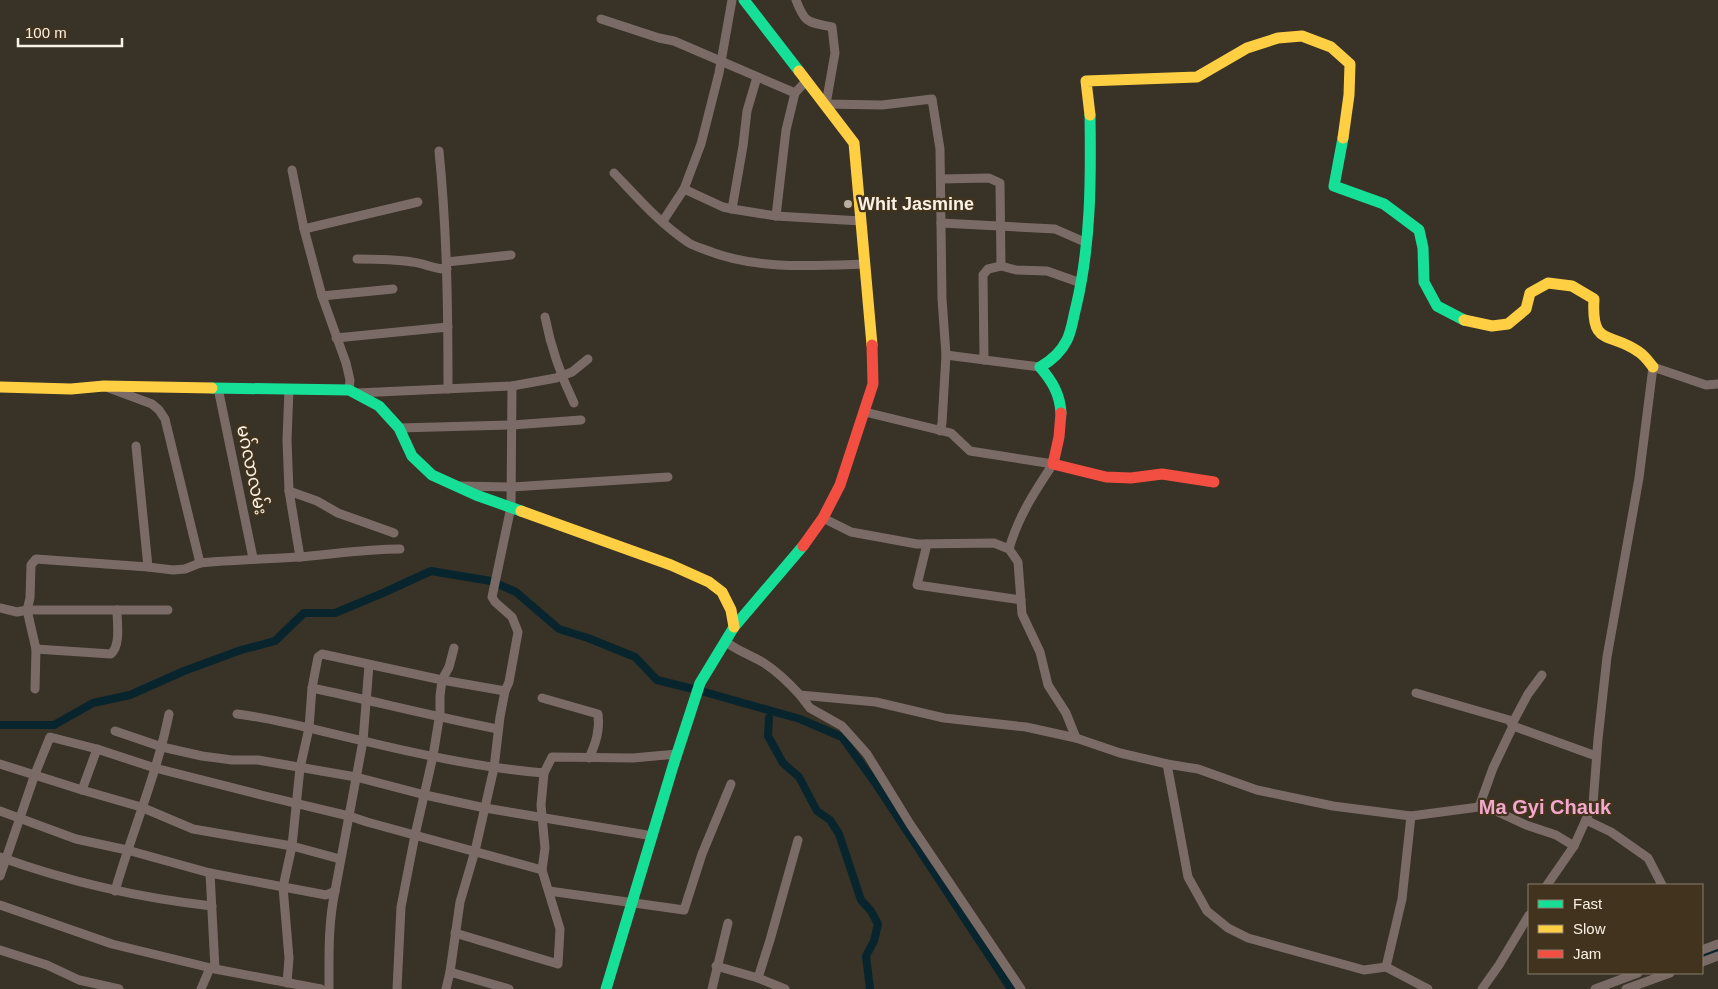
<svg xmlns="http://www.w3.org/2000/svg" width="1718" height="989" viewBox="0 0 1718 989" font-family="Arial,'Noto Sans Myanmar',sans-serif">
  <style>
    .lines { fill: none; stroke-linecap: round; stroke-linejoin: round }
    .canal { stroke: #08252e; stroke-width: 8 }
    .street { stroke: #7b6b67; stroke-width: 9 }
    .fast { stroke: #16e098; stroke-width: 11 }
    .slow { stroke: #ffcf43; stroke-width: 11 }
    .jam { stroke: #f24e42; stroke-width: 11 }
    .poi-dot { fill: #b6afa2; stroke: #41331e; stroke-width: 2 }
    .labels { text-anchor: middle; stroke-width: 4.5; stroke-linejoin: round; paint-order: stroke }
    .poi-label { font-size: 18px; font-weight: bold; fill: #faf2e5; stroke: #41331e; text-anchor: start }
    .street-label { font-size: 18px; fill: #faf2e5; stroke: #41331e }
    .quarter-label { font-size: 20px; font-weight: bold; fill: #f4a8cc; stroke: #41331e }
  </style>
  <rect width="100%" height="100%" fill="#393226"/>
  <g class="lines">
    <!-- canal -->
    <g class="canal">
      <path d="M701,691L800,719L842,737L876,784L1011,989"/>
      <path d="M769,718L768,736L783,763L799,777L817,811L830,820L839,834L861,900L871,911L878,924L874,941L866,956L870,989"/>
      <path d="M0,725H54L93,703L130,695L184,671L241,650L275,641L304,613H335L383,593L431,571L491,581L516,592L559,629L588,638L635,657L657,680L693,689"/>
      <path d="M1702,956L1718,950"/>
    </g>
    <!-- street -->
    <g class="street">
      <path d="M796,0C805,24 808,22 832,27L835,53L826,104L882,105L932,99L940,149L942,299L946,355L942,423L940,431"/>
      <path d="M601,19L659,38L674,41L795,93L807,80"/>
      <path d="M439,151C447,230 448,309 448,389"/>
      <path d="M292,170L304,229L322,296L346,363L350,380L349,390"/>
      <path d="M614,173C637,197 660,224 689,243C694,246 701,248 706,250C756,270 812,266 864,264"/>
      <path d="M941,179L989,178L1000,183L1001,266L1016,270L1047,271L1081,283"/>
      <path d="M684,189L723,207L732,209L776,216L861,221"/>
      <path d="M732,209L743,146L747,111L757,77"/>
      <path d="M776,216L786,130L795,93"/>
      <path d="M663,221L684,189L701,144L719,73L732,0"/>
      <path d="M941,223L1055,229L1087,243"/>
      <path d="M304,229L418,202"/>
      <path d="M357,259C375,259 394,259 412,262C424,263 436,270 447,269"/>
      <path d="M447,262L511,255"/>
      <path d="M322,296L393,289"/>
      <path d="M545,317C551,348 560,374 574,403"/>
      <path d="M336,338L448,327"/>
      <path d="M946,355L1040,367"/>
      <path d="M984,360L983,275L988,269L1001,266"/>
      <path d="M218,388L253,558"/>
      <path d="M289,389L287,440L289,491L300,557"/>
      <path d="M357,393L512,386L556,378L572,372L588,359"/>
      <path d="M865,412L951,433L970,451L1053,464C1035,491 1018,517 1009,549"/>
      <path d="M399,428L512,425L581,420"/>
      <path d="M136,446L148,567"/>
      <path d="M459,486L512,487L668,477"/>
      <path d="M289,491L317,501L338,513L394,533"/>
      <path d="M823,518L851,532L917,544L994,543L1009,549L1018,562L1022,614L1040,652L1048,685L1066,713L1076,738"/>
      <path d="M927,544L917,585L1021,600"/>
      <path d="M200,563C233,560 267,559 300,557C334,554 366,549 400,549"/>
      <path d="M0,608L17,612L27,610L30,598L31,565L36,559L148,567L173,570L185,569L200,563L165,419L159,410L152,404L109,388"/>
      <path d="M725,641C737,651 751,655 764,663C778,672 789,683 800,695L876,702L944,718L1026,727L1076,738L1120,753L1167,764L1198,769L1257,790L1333,806L1411,816L1479,807L1498,812L1526,825L1556,835L1574,846"/>
      <path d="M36,649L111,654C121,645 117,623 117,610"/>
      <path d="M312,688C374,701 436,717 498,729"/>
      <path d="M35,689L36,649L27,610H168"/>
      <path d="M1416,693L1509,720L1513,726L1596,756"/>
      <path d="M800,695L810,708L842,726L867,754L910,824L1021,989"/>
      <path d="M542,698L598,714C600,730 596,743 589,758"/>
      <path d="M237,714C279,719 319,731 360,740C421,755 482,768 544,773"/>
      <path d="M1512,724L1528,694L1542,675"/>
      <path d="M115,731L162,747L202,756L232,760H258L356,777L425,795L485,808L653,836"/>
      <path d="M0,764L82,790L141,807L193,829L292,846L340,859"/>
      <path d="M1167,764L1188,877L1207,911L1228,928L1248,938L1364,970L1386,967"/>
      <path d="M82,790L97,749"/>
      <path d="M1479,807L1493,768L1513,726"/>
      <path d="M0,811L76,839L127,850L210,873L326,895L335,891L363,741L369,665"/>
      <path d="M1411,816L1402,899L1386,967L1428,989"/>
      <path d="M1586,820L1611,832L1648,858L1662,885"/>
      <path d="M0,857C69,882 140,898 212,906"/>
      <path d="M210,873L215,969"/>
      <path d="M0,876L35,774L50,737L97,749L155,768L261,795L349,816L367,822L542,870"/>
      <path d="M1547,885L1574,846L1593,804L1598,739L1607,657L1639,478L1653,367L1706,385L1718,384"/>
      <path d="M115,891C132,832 157,774 169,714"/>
      <path d="M549,891L684,910L702,854L731,784"/>
      <path d="M0,905L112,944L215,969L321,989"/>
      <path d="M455,933L558,964L560,929L542,870L545,848L541,805L544,773L552,757L633,758L677,754"/>
      <path d="M0,950L47,965L79,980L119,989"/>
      <path d="M1702,950L1718,944"/>
      <path d="M1702,962L1718,956"/>
      <path d="M716,966L758,978L785,989"/>
      <path d="M450,972L509,989"/>
      <path d="M758,978L770,940L798,840"/>
      <path d="M287,983L289,958L283,887L292,846L300,768L309,728L312,688L318,657L322,654L442,680L505,691"/>
      <path d="M201,989L210,968"/>
      <path d="M329,989C329,956 328,924 335,891"/>
      <path d="M397,989L401,907L415,835L433,756L440,713V696L442,680L449,667L454,648"/>
      <path d="M446,989L450,972L460,902L475,851L494,768L500,717L505,691L509,682L518,632L512,617L495,602L492,597L511,507L512,386"/>
      <path d="M712,989L728,923"/>
      <path d="M1482,989L1499,965L1529,915"/>
      <path d="M1595,989L1638,973"/>
      <path d="M1626,989L1670,973"/>
    </g>
    <!-- fast -->
    <g class="fast">
      <path d="M744,0L799,71"/>
      <path d="M1343,138L1334,186L1384,204L1419,230L1423,248L1424,282L1437,306L1464,320"/>
      <path d="M212,388L349,390L379,406L399,428L412,456L432,475L476,495L521,511"/>
      <path d="M1061,413C1060,394 1052,381 1040,367C1051,361 1061,352 1067,340C1072,330 1073,318 1076,307C1091,244 1091,180 1090,115"/>
      <path d="M606,989L673,766L700,683L734,627L803,546"/>
    </g>
    <!-- slow -->
    <g class="slow">
      <path d="M799,71L854,143L872,345"/>
      <path d="M1090,115L1086,81L1197,77L1247,48L1278,38L1302,36L1331,47L1350,64L1349,95L1343,138"/>
      <path d="M1464,320L1492,326L1508,324L1526,309L1530,293L1548,283L1572,286L1594,299C1591,348 1610,331 1639,352C1645,356 1649,362 1653,367"/>
      <path d="M0,387L71,389L104,386L212,388"/>
      <path d="M521,511L671,565L709,582L722,592L731,610L734,627"/>
    </g>
    <!-- jam -->
    <g class="jam">
      <path d="M1061,413L1059,437L1053,464L1106,477L1131,478L1162,474L1214,482"/>
      <path d="M803,546L823,518L840,485L873,384L872,345"/>
    </g>
  </g>
  <!-- markers -->
  <circle class="poi-dot" cx="848" cy="204" r="5"/>
  <g class="labels">
    <!-- poi labels -->
    <g class="poi-label">
      <text x="858" y="210">Whit Jasmine</text>
    </g>
    <!-- street labels -->
    <g class="street-label">
      <text transform="translate(252 470) rotate(78)" y="6">မဂ်လာလမ်း</text>
    </g>
    <!-- quarter labels -->
    <g class="quarter-label">
      <text x="1545" y="814">Ma Gyi Chauk</text>
    </g>
  </g>
  <!-- legend -->
  <rect x="1528" y="884" width="175" height="90" fill="#41331e" stroke="#8b7f6e"/>
  <rect x="1538" y="900" width="25" height="8" fill="#16e098" stroke="#8b7f6e"/>
  <text x="1573" y="909" font-size="15" fill="#faf2e5">Fast</text>
  <rect x="1538" y="925" width="25" height="8" fill="#ffcf43" stroke="#8b7f6e"/>
  <text x="1573" y="934" font-size="15" fill="#faf2e5">Slow</text>
  <rect x="1538" y="950" width="25" height="8" fill="#f24e42" stroke="#8b7f6e"/>
  <text x="1573" y="959" font-size="15" fill="#faf2e5">Jam</text>
  <!-- scale -->
  <path d="M18 38v8h104v-8" fill="none" stroke="#faf2e5" stroke-width="2.5"/>
  <text x="25" y="38" font-size="15" fill="#faf2e5" stroke="#41331e" stroke-width="4" paint-order="stroke">100 m</text>
</svg>
